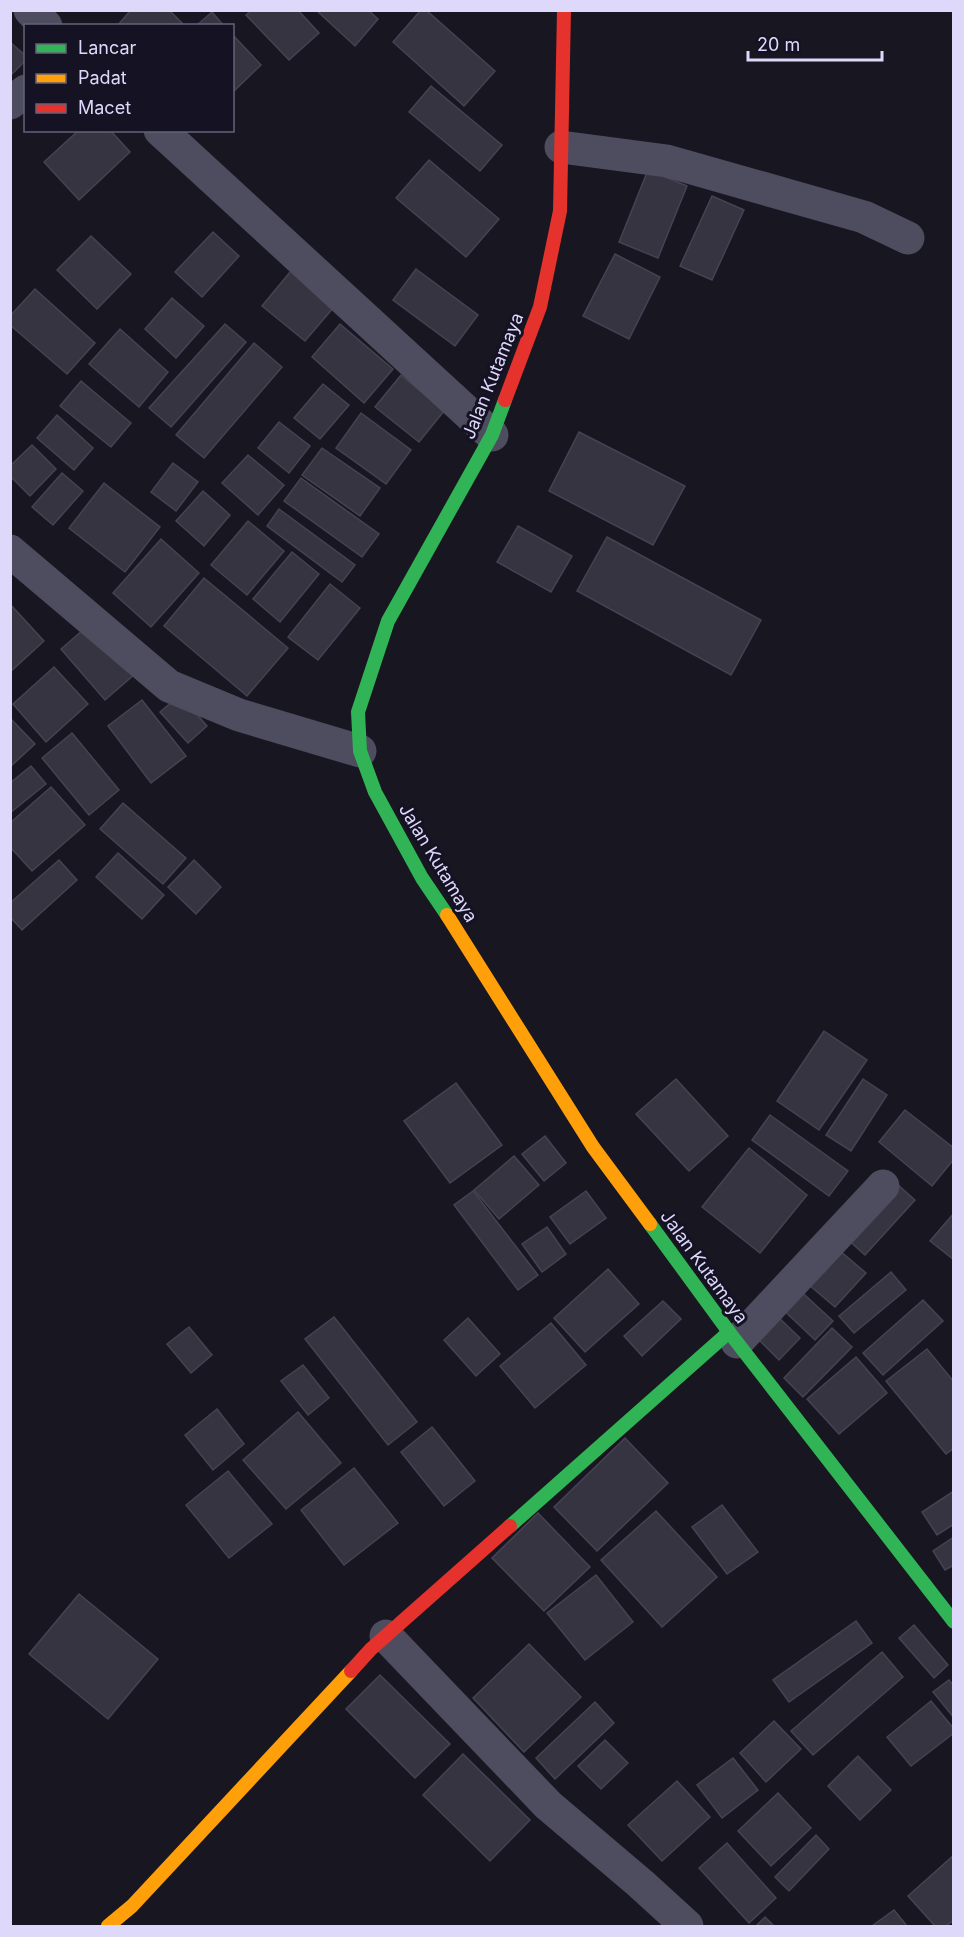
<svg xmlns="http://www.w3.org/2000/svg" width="964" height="1937" viewBox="0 0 964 1937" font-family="Inter,sans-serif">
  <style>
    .building { fill: #373442; stroke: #454253; stroke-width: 1.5 }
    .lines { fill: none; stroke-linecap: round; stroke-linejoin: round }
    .street { stroke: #4e4c5f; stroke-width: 33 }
    .fast { stroke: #30b455; stroke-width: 14 }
    .slow { stroke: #ff9f0a; stroke-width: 14 }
    .jam { stroke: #e5322d; stroke-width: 14 }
    .labels { text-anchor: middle; stroke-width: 6; stroke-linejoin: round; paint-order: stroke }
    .street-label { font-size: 18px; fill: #ded9fa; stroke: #151224 }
  </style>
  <rect width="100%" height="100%" fill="#181620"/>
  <!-- building -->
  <g class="building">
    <path d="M131,10H169L182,23L179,26H117Z"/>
    <path d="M252,10H298L319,33L289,60L246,15Z"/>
    <path d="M316,10H368L378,19L355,46Z"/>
    <path d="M421,10H426L495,71L464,106L393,42Z"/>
    <path d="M212,12L224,26H196Z"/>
    <path d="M232,34L261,65L234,91L232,90Z"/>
    <path d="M10,42L26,56V60L10,76Z"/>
    <path d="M431,86L502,145L480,171L409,112Z"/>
    <path d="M79,130H110L130,152L79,200L44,162Z"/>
    <path d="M429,160L499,219L466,257L396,198Z"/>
    <path d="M648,170L687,186L658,258L619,242Z"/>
    <path d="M712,196L744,210L712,280L680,266Z"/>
    <path d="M213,232L239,256L202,297L175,272Z"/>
    <path d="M91,236L131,274L97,309L57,270Z"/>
    <path d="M615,254L660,277L629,339L583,316Z"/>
    <path d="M295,266L339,301L305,341L262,306Z"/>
    <path d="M416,269L478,315L455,346L393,300Z"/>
    <path d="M35,289L95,343L67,374L10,325V316Z"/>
    <path d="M172,298L204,326L176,358L145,329Z"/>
    <path d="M225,324L246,342L171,427L149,408Z"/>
    <path d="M340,324L393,369L364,403L312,357Z"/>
    <path d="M120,329L168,372L139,407L89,364Z"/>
    <path d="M254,343L282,367L204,458L176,435Z"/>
    <path d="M401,375L444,411L419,442L375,407Z"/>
    <path d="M81,381L131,423L111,447L60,406Z"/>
    <path d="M323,384L349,405L320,439L294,418Z"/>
    <path d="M361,413L411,450L386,484L336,448Z"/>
    <path d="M57,415L93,448L74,470L37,438Z"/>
    <path d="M279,422L310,446L289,473L258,448Z"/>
    <path d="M579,432L685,486L653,545L549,491Z"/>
    <path d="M32,445L56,469L30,496L10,476V466Z"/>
    <path d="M322,448L380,488L360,516L302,475Z"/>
    <path d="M248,455L284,485L258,515L222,483Z"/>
    <path d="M173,463L198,482L176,511L151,492Z"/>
    <path d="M62,473L83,491L53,525L32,507Z"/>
    <path d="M301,478L379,534L362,557L284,501Z"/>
    <path d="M104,483L160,527L125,572L69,528Z"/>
    <path d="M203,491L230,515L204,546L176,521Z"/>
    <path d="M279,509L355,565L342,582L267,526Z"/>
    <path d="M248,521L284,551L247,595L211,565Z"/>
    <path d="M518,526L572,556L551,592L497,562Z"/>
    <path d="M607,537L761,620L731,675L577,591Z"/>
    <path d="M161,539L199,573L151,627L113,593Z"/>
    <path d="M292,552L319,574L280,622L253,599Z"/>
    <path d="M204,578L288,648L247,696L164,626Z"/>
    <path d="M330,584L360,608L318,660L288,637Z"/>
    <path d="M10,604L44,641L10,672Z"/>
    <path d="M91,623L135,674L105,700L61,649Z"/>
    <path d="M54,667L88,704L46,742L13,704Z"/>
    <path d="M180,695L207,726L188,743L160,712Z"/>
    <path d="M142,700L186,756L151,783L108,726Z"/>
    <path d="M10,718L35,744L10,767Z"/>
    <path d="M72,733L119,790L89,815L42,758Z"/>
    <path d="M31,766L46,784L10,813V783Z"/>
    <path d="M51,787L85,825L32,871L10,847V823Z"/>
    <path d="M123,803L186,858L163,884L100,829Z"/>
    <path d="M118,853L164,895L142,919L96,877Z"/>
    <path d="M59,860L77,880L22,930L10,917V903Z"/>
    <path d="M194,860L221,887L196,914L168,887Z"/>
    <path d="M824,1031L867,1060L819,1130L777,1101Z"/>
    <path d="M676,1079L728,1136L689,1171L636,1114Z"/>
    <path d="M863,1079L887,1095L851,1151L826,1135Z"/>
    <path d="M456,1083L502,1145L450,1183L404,1121Z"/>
    <path d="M905,1110L954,1148V1159L932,1186L879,1142Z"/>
    <path d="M770,1115L848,1171L829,1196L752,1140Z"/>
    <path d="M545,1136L566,1163L544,1181L522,1154Z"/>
    <path d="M749,1148L807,1195L760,1253L702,1207Z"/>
    <path d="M514,1156L539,1185L499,1219L474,1190Z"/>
    <path d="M897,1184L915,1200L865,1255L847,1239Z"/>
    <path d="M473,1191L538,1275L518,1290L454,1205Z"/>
    <path d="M586,1191L606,1218L570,1244L550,1217Z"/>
    <path d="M954,1213V1260L930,1241Z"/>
    <path d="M547,1227L566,1254L542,1272L522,1244Z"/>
    <path d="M839,1250L866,1273L835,1307L809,1285Z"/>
    <path d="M608,1269L639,1304L585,1352L554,1318Z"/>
    <path d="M891,1272L906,1290L854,1333L839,1316Z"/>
    <path d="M795,1286L833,1321L815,1340L777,1304Z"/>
    <path d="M923,1300L943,1321L883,1375L863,1353Z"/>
    <path d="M663,1301L681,1319L642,1356L624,1336Z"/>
    <path d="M775,1314L800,1338L779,1360L754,1335Z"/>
    <path d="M334,1317L417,1422L388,1445L305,1339Z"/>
    <path d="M468,1318L500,1354L476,1376L444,1340Z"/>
    <path d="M551,1323L586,1365L535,1408L500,1366Z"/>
    <path d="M189,1327L212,1355L191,1373L167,1344Z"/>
    <path d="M832,1328L852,1347L803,1397L784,1378Z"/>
    <path d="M927,1349L954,1382V1448L946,1454L886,1381Z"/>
    <path d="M856,1357L887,1393L839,1434L807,1399Z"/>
    <path d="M303,1365L329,1398L308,1415L281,1381Z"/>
    <path d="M217,1409L244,1444L213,1470L185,1435Z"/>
    <path d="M298,1412L341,1463L286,1509L243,1460Z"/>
    <path d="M432,1427L475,1481L444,1506L401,1452Z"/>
    <path d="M625,1438L668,1483L597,1551L554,1507Z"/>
    <path d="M354,1468L398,1523L344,1565L301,1510Z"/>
    <path d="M228,1471L272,1524L229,1558L186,1505Z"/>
    <path d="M954,1491V1524L937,1535L922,1512Z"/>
    <path d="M722,1505L758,1552L727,1574L692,1527Z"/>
    <path d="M656,1511L717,1577L662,1627L601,1560Z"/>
    <path d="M538,1513L590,1567L544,1611L492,1558Z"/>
    <path d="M954,1537V1565L945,1570L933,1551Z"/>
    <path d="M596,1575L633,1622L585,1660L547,1613Z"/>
    <path d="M79,1594L158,1659L108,1719L29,1654Z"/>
    <path d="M856,1621L872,1643L789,1702L773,1680Z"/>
    <path d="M914,1625L948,1665L934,1678L899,1638Z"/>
    <path d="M529,1644L581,1697L524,1752L473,1698Z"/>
    <path d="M882,1652L903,1677L813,1755L791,1731Z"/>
    <path d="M380,1675L450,1744L415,1778L346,1709Z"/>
    <path d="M949,1680L954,1686V1718L933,1692Z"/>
    <path d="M931,1701L954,1729V1733L911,1766L887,1737Z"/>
    <path d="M595,1702L614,1723L555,1779L536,1758Z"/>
    <path d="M774,1721L801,1749L766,1782L740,1753Z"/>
    <path d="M605,1740L628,1763L601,1789L578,1766Z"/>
    <path d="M463,1754L530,1820L490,1861L423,1795Z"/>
    <path d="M858,1756L891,1790L860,1820L828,1786Z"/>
    <path d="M733,1758L758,1790L722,1818L697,1785Z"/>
    <path d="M677,1781L710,1817L662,1861L628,1825Z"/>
    <path d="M778,1793L811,1828L771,1866L738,1831Z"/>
    <path d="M816,1835L829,1849L789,1891L775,1877Z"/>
    <path d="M727,1843L776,1898L749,1923L699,1868Z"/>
    <path d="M954,1855V1920L946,1926H935L908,1896Z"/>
    <path d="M894,1910L907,1926H872Z"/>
    <path d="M765,1917L774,1926H756Z"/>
  </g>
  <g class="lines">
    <!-- street -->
    <g class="street">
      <path d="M30,10L46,26"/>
      <path d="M10,103L26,91"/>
      <path d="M160,130L492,435"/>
      <path d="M561,147L667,161L864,217L908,238"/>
      <path d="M10,551L169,686L239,715L360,751"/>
      <path d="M737,1342L883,1186"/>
      <path d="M386,1636L548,1805L641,1884L687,1926"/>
    </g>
    <!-- fast -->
    <g class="fast">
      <path d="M447,915L422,878L375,792L360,751L358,712L388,621L492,435L505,400"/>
      <path d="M650,1224L729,1332L954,1622"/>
      <path d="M510,1526L729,1332"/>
    </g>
    <!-- slow -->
    <g class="slow">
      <path d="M447,915L593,1147L650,1224"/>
      <path d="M108,1926L132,1906L351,1671"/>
    </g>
    <!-- jam -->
    <g class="jam">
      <path d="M505,400L540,307L560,211L564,10"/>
      <path d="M351,1671L371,1649L510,1526"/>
    </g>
  </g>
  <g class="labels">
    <!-- street labels -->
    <g class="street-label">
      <text transform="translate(493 376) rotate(-68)" y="6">Jalan Kutamaya</text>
      <text transform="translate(438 863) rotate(59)" y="6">Jalan Kutamaya</text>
      <text transform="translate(704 1267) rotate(54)" y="6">Jalan Kutamaya</text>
    </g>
  </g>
  <!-- border -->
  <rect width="964" height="1937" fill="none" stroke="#ded9fa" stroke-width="24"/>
  <!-- legend -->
  <rect x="24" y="24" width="210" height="108" fill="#151224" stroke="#65627a" stroke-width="1.5"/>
  <rect x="36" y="44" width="30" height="9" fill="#30b455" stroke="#65627a" stroke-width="1.5"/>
  <text x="78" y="54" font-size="18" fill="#ded9fa">Lancar</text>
  <rect x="36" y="74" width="30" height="9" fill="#ff9f0a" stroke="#65627a" stroke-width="1.5"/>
  <text x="78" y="84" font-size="18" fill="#ded9fa">Padat</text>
  <rect x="36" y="104" width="30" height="9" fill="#e5322d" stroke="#65627a" stroke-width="1.5"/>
  <text x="78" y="114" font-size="18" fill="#ded9fa">Macet</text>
  <!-- scale -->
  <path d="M748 51v9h134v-9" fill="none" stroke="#ded9fa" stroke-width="3"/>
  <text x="757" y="51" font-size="18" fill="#ded9fa" stroke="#151224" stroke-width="4.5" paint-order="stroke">20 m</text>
</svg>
